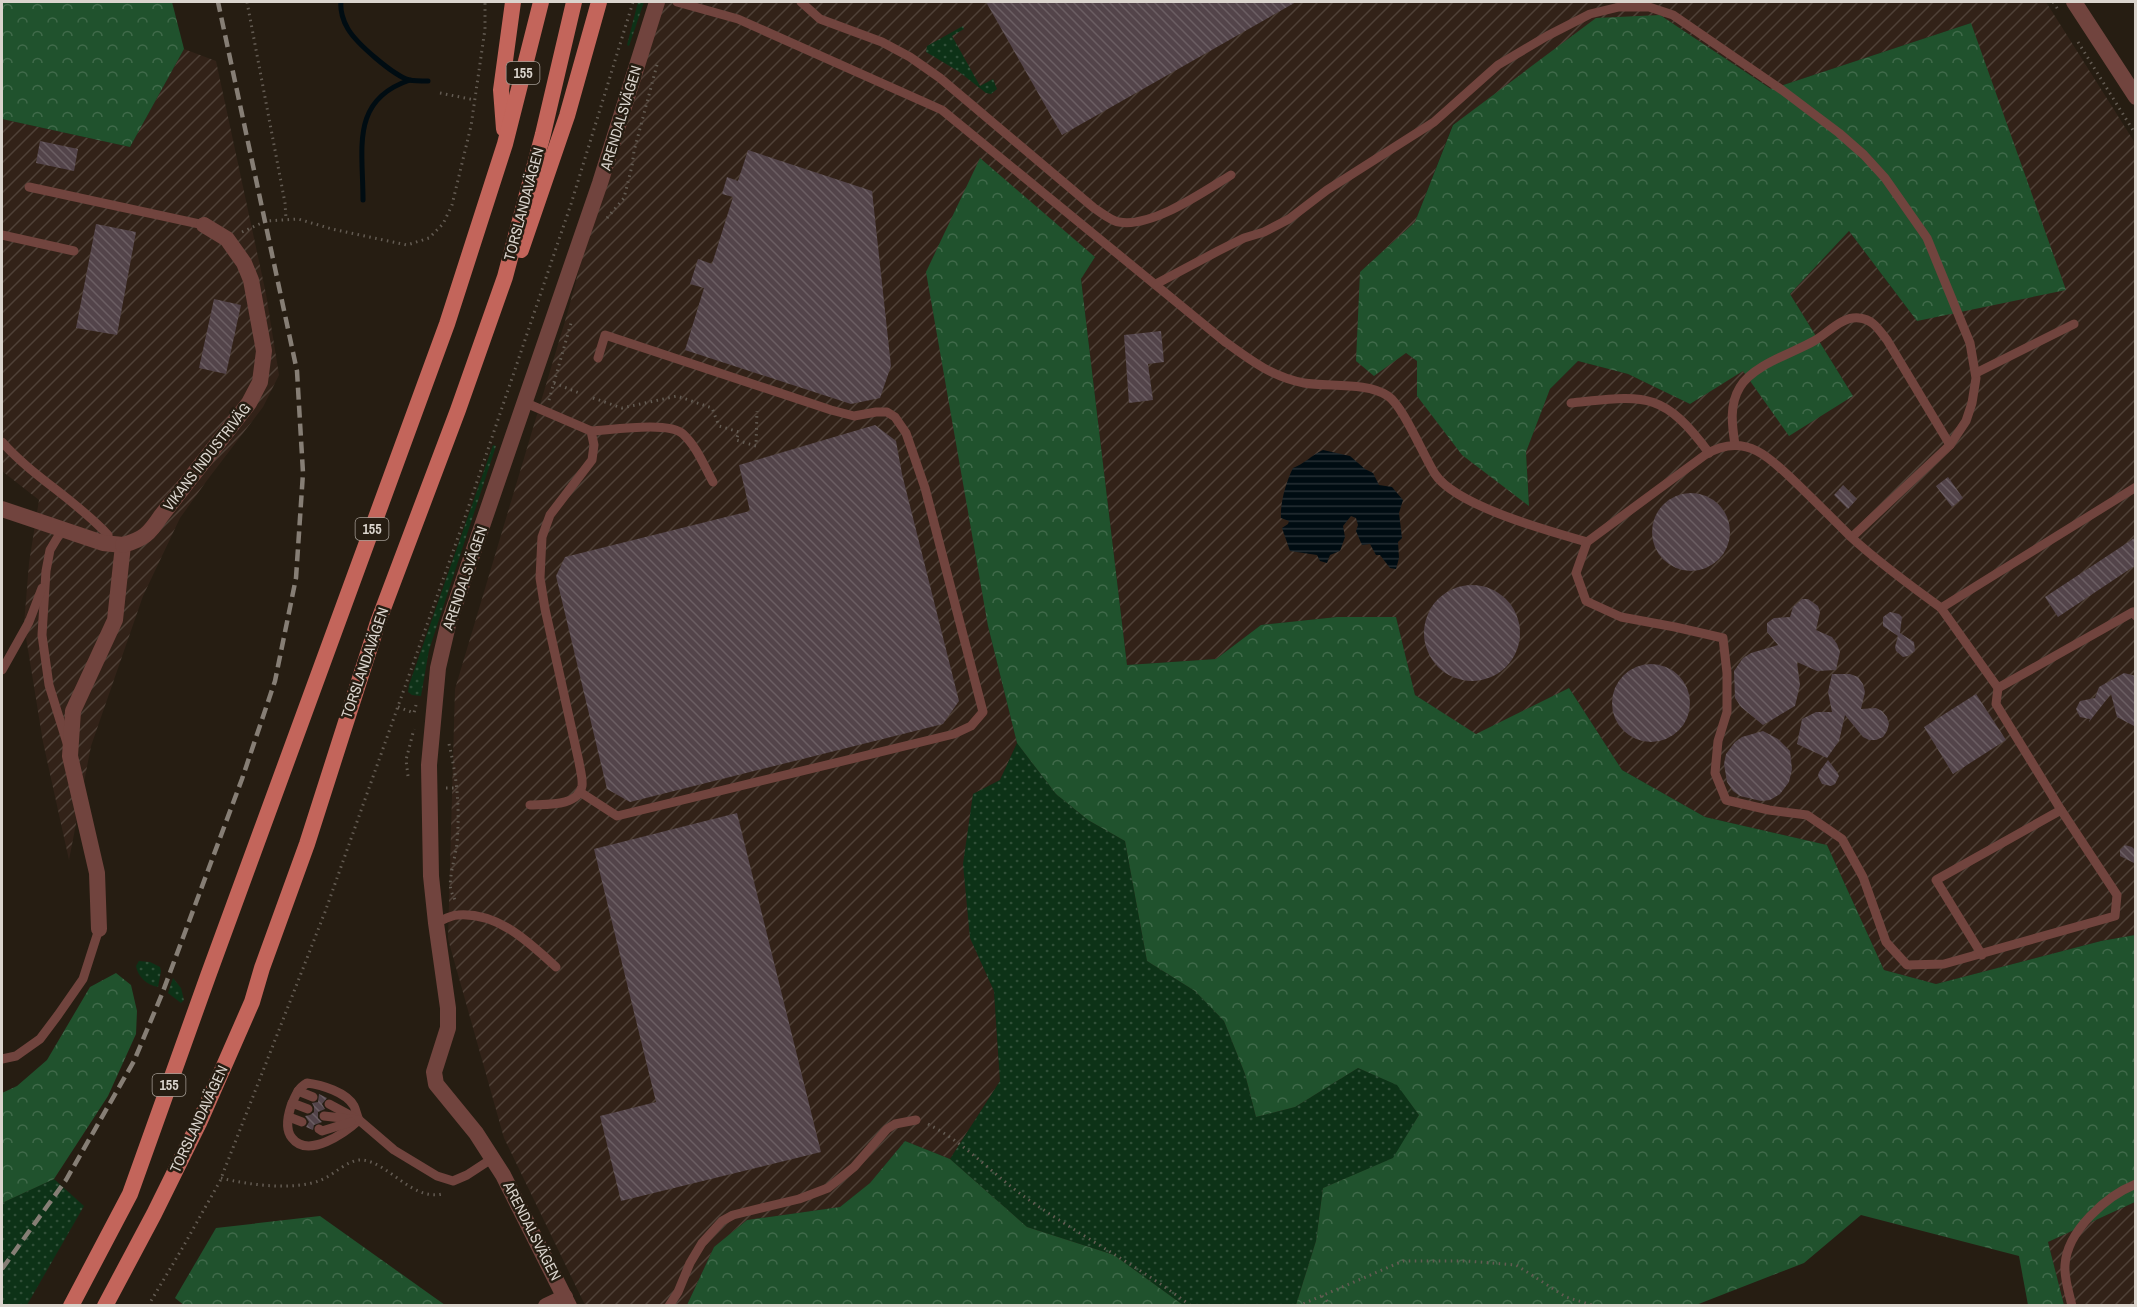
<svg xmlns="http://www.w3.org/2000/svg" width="2137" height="1307" viewBox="0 0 2137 1307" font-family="'Archivo Narrow',sans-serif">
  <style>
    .industrial { fill: url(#industrial-furrows); fill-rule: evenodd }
    .grass { fill: url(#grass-dots) }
    .forest { fill: url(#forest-crowns) }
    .water { fill: url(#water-rules) }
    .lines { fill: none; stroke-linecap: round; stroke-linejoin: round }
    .stream { stroke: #000c12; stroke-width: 5 }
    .building { fill: url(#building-back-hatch) }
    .path { stroke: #645c53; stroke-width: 3; stroke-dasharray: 1.5 4.5; stroke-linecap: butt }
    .service { stroke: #71443e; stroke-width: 9 }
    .minor { stroke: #71443e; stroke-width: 16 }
    .tertiary { stroke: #71443e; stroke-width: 16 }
    .primary { stroke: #c3655b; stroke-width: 16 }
    .rail { stroke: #867e75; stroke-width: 4.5; stroke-dasharray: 12 6; stroke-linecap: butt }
    .labels { text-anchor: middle; stroke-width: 5; stroke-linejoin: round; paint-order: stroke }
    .shield { fill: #261d12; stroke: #a49d95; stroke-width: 1.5 }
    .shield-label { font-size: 14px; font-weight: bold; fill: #dad4cd }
    .street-label { font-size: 15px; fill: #dad4cd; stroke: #261d12 }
  </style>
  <defs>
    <pattern id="industrial-furrows" width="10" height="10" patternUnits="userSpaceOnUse" patternTransform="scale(1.5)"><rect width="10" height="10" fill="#322218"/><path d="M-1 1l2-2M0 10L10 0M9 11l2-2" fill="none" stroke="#4f4138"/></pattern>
    <pattern id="grass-dots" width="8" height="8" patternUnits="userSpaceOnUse" patternTransform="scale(1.5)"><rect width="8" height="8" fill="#0d3217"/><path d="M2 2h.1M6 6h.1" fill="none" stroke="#304f38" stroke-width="1.8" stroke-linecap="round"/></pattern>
    <pattern id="forest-crowns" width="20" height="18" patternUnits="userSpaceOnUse" patternTransform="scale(1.5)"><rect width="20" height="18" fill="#20522d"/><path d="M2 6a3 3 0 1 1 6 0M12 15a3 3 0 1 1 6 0" fill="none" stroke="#406a4a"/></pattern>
    <pattern id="water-rules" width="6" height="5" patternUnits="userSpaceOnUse" patternTransform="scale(1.5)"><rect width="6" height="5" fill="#000c12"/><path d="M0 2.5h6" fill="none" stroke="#252e33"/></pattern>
    <pattern id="building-back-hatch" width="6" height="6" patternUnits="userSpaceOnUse" patternTransform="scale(1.5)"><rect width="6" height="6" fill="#53444a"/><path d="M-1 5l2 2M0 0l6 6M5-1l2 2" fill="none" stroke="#6b5e63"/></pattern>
  </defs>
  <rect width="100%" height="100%" fill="#261d12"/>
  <!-- industrial -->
  <g class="industrial">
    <path d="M650,2H2046L2135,143V935L2101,941L1936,984L1884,970L1827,845L1705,817L1622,770L1569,688L1476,735L1415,695L1396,617H1337L1261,625L1216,659L1127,665L1081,279L1095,257L980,159L988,626L1017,743L1000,780L973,794L970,937L994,991L1000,1081L950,1159L905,1141L870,1183L840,1207L747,1220L714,1247L687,1305H585L504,1138L448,939L455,689L568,311ZM1660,15L1771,89L1971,23L1917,321L1849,231L1790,294L1853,396L1742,371L1690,404L1628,374L1578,361L1550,389L1526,452L1529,505L1417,396V361L1406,353L1360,272L1415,222L1453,124Z"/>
    <path d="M184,49L216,61L266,294L279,375L263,407L208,479L180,518L143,596L91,746L69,860L43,742L24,625L29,563L39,500L2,471V119L130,147Z"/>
    <path d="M2135,1202V1305H2064L2048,1242Z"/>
  </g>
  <!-- grass -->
  <g class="grass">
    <path d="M638,2H644L629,46L627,45Z"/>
    <path d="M963,26L964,29L952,36L980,86L993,79L997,89L991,94L986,93L958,71L926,52L927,46Z"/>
    <path d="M493,445L496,446L429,650L421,696L412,695L408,692L409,685Z"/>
    <path d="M1017,743L1056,794L1088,820L1125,841L1147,961L1195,991L1224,1021L1245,1074L1256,1117L1295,1107L1358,1068L1398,1085L1419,1115L1394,1158L1323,1188L1316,1241L1296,1305H1183L1114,1255L1027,1227L950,1159L1000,1081L994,991L970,938L963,864L973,794L1000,780Z"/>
    <path d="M139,961L150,962L160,967L161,971L158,987C147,985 138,977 136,966Z"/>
    <path d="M173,978L181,988L184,1000L181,1003L168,993Z"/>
    <path d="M54,1179L84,1206L27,1305H2V1203Z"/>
  </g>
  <!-- forest -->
  <g class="forest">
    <path d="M2,2H172L184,49L130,147L2,119Z"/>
    <path d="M1660,15L1771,89L1971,23L2066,290L1917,321L1849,231L1790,294L1853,396L1789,436L1743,371L1690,404L1628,374L1578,361L1550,389L1526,452L1529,506L1462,455L1417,396V361L1406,353L1374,376L1356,361L1360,272L1415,222L1453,125L1596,18Z"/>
    <path d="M980,158L1095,257L1081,279L1127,665L1216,659L1261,625L1337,617H1396L1415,695L1476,734L1569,688L1622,770L1705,817L1827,845L1884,970L1936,984L2101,941L2135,935V1202L2048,1242L2064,1305H2028L2019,1256L1861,1215L1804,1263L1696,1305H1296L1316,1241L1323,1188L1393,1158L1419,1115L1397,1085L1358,1068L1295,1107L1256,1117L1245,1074L1224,1021L1195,991L1147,961L1125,841L1088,820L1056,794L1017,743L988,626L926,272Z"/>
    <path d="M116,973L131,985L137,1011L136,1034L108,1096L54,1179L2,1203V1093L17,1086L47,1060L90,987Z"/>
    <path d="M905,1141L950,1159L1027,1227L1114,1255L1183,1305H687L714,1247L747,1220L840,1207L870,1183Z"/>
    <path d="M320,1216L445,1305L185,1306L175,1298L216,1228Z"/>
  </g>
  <!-- water -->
  <path class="water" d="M1323,450L1350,456L1365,469L1373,473L1379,485L1392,487L1403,500L1399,513L1402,538L1398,542L1399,558L1396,569L1390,568L1380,555H1376L1370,544L1362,545L1356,531L1358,525L1356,518L1351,516L1343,526L1345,537L1340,551L1330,555L1327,563L1320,561L1317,555L1290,551L1282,528L1288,524L1289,521L1281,518C1280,503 1286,482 1293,468C1304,464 1312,455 1323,450Z"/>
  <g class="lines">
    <!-- stream -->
    <g class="stream">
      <path d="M341,2C340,10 343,21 348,29C357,44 393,75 409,80C415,81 422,81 428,81"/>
      <path d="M363,200C363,148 350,100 410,80"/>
    </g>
  </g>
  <!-- building -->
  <g class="building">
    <path d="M986,2H1296L1062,135Z"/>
    <path d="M40,141L78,149L74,171L36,163Z"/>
    <path d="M748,150L872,191L891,366L880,398L851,404L685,350L704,288L690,284L698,259L712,264L733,197L722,194L727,177L738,181Z"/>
    <path d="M96,224L136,232L117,335L76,328Z"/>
    <path d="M214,299L241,305L226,374L199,368Z"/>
    <path d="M1161,331L1164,362L1148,364L1153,400L1129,403L1124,335Z"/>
    <path d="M875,425L896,441L902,474L959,701L943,724L630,802L607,789L556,576L565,557L750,511L739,465Z"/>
    <path d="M1948,477L1963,498L1952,507L1936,486Z"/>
    <path d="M1843,485L1857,499L1848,509L1834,495Z"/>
    <circle cx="1691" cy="532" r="39"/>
    <path d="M2136,537V565L2058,617L2045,597Z"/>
    <circle cx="1472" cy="633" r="48"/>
    <path d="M1802,599H1808L1818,606L1820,612L1816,630L1832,637L1837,644L1840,652L1836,670L1817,671L1797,662L1800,685L1795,706L1763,725L1741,707L1735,698L1734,671L1743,658L1751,653L1778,645L1767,632V623L1774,618L1790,617L1793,607Z"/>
    <path d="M1890,612L1899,614L1902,617L1900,633L1914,642L1915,651L1908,656L1903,657L1896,651L1895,647L1898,636L1883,626V617Z"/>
    <circle cx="1651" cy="703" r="39"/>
    <path d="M2124,673L2136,676V727L2117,717L2111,694L2089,722L2090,719L2080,717L2076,709L2080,701L2095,698L2099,687Z"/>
    <path d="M1832,674H1850L1858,677L1863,684L1865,692L1861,709L1876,708L1882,711L1887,717L1889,724L1887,731L1883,737L1876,740H1869L1863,737L1845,715L1839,741L1827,758L1797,744L1802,719L1816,712H1832L1828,692Z"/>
    <path d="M1976,694L2006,740L1953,774L1924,727Z"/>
    <path d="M1763,731L1778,739L1790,751L1792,769L1789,782L1780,794L1770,800L1761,801L1740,796L1733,791L1727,782L1724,764L1726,754L1735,742L1742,737Z"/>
    <path d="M1828,760L1837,772L1839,776L1835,784L1831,786L1822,784L1818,776L1819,772Z"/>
    <path d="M737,813L821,1152L621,1201L600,1116L656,1102L594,849Z"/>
    <path d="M2125,845L2132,847L2136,851V864L2120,856V850Z"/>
    <path d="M319,1094L327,1098L322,1104L325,1109L318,1112V1118L322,1122L314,1125L313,1130L306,1127L309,1122L305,1116L310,1115L314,1112V1107L312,1103L318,1102Z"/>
  </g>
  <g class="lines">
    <!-- path -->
    <g class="path">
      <path d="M247,2L285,203L286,219"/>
      <path d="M2053,2L2059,11"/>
      <path d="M2078,42L2136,135"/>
      <path d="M440,93L475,100"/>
      <path d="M607,218L624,198L632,166L634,151L658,61"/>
      <path d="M242,232L266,221L298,219L332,229L407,245L429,238L443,224L452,205L471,126L485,29V2"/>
      <path d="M554,383L579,393"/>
      <path d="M593,398L622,408L677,396L712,408L719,426L739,432L736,440L756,446L757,411"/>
      <path d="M549,400L571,323"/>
      <path d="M398,707L414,713L416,705"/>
      <path d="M449,744C457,778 460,807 457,843C456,855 448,879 451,890C452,895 455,897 455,903"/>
      <path d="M408,776L406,760L414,729"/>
      <path d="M446,788H457"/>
      <path d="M928,1124C967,1144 996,1178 1032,1202C1084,1238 1140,1267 1191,1306"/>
      <path d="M221,1178C249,1185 294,1191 321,1180C334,1175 348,1159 362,1160C389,1162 414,1204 445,1193"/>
      <path d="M1322,1296L1332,1306"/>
      <path d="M148,1306L183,1247L220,1181L325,912L462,526L571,204L633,2"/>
      <path d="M1298,1306L1403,1261H1467L1516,1265L1566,1297L1595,1306"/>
    </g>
    <!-- service -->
    <g class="service">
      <path d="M677,2L738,19L942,110L1224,341C1250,360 1272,377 1304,383C1328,387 1368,382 1388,396C1403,406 1423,455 1435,474C1456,506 1549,531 1587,542"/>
      <path d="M801,2L820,19L882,42L910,57L940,78L1094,208C1102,213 1111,221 1119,222C1152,228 1203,192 1231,175"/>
      <path d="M29,187L204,225"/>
      <path d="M2,235L74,251"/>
      <path d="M1156,284L1218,251L1244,238L1264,232L1289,219L1327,190L1434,122L1498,65L1547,36L1590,14L1619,7H1649L1673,15L1782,90L1839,133L1864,155L1885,178L1927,238L1970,343L1976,378L1972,403L1966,421L1950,445L1852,537"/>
      <path d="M1976,373L2074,324"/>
      <path d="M526,403L591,431L594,445L592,460L550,515L542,537L540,578L545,609L579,762C580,769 583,779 582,786C578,807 546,804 530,805"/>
      <path d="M1571,403C1643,396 1662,389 1709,453"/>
      <path d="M591,431C611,430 669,421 683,434C697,447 704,466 713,482"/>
      <path d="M2,442C33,477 76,500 108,535L103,543"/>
      <path d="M1735,445C1732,425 1729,405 1740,387C1753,365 1793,353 1814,341C1828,333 1842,316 1859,318C1873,319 1879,330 1887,340L1950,445"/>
      <path d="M62,530L50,550L46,571L42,635L49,685L67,743"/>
      <path d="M1941,608L1998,688L2133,612L2136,616"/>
      <path d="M2,670L29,622L42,588"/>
      <path d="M1998,688L1996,704L2061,810L2117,895L2115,916L1944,964L1907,965L1886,942L1863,877L1842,839L1807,815L1769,810L1726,800L1715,773L1718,741L1727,712V673L1723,638L1675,627L1621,617L1586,601L1576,573L1587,542L1705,455C1721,445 1739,442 1757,451C1769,457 1779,467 1789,476C1810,496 1830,516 1851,537C1879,563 1910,585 1941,608L2136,487"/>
      <path d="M580,792L617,816L954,734L971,726L983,712L925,488L906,433L895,417L887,412H876L854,416L831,410L605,335L598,358"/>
      <path d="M436,923C443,920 451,915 458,915C498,912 529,942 556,967"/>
      <path d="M1982,955L1936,880L2061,810"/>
      <path d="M2,1059L16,1056L40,1039L58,1015L83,979L99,929"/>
      <path d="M307,1083C322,1085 346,1092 354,1106C356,1110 357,1116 359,1120C345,1133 308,1159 292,1138C285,1130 288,1115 291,1106C295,1096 298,1088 307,1083Z"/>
      <path d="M298,1091L313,1097"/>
      <path d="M292,1103L308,1109"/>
      <path d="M329,1104L357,1119"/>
      <path d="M324,1116L359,1120L394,1150L437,1176L453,1181L467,1175L493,1158"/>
      <path d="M289,1117L302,1122"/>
      <path d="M319,1129L322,1131L351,1122"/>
      <path d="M669,1306L678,1292L690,1263L702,1243L722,1221L733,1215L799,1199L828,1188L854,1167L887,1129L895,1124L916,1120"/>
      <path d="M2072,1306C2069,1292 2064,1279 2065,1265C2067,1231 2106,1196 2136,1184"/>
    </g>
    <!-- minor -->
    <g class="minor">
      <path d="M2,509L103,543L123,545L115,620L73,711L70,756L97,873L99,929"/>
      <path d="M123,545C144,539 149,534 161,516L249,403L260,382L264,351L251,280L244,263L227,239L204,225"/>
      <path d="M546,1306L565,1297"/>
      <path d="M569,1306L503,1175L476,1133L436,1084L434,1072L448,1028V1008L436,923L431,876L429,765L438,668L448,625L600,183L657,2"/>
    </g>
    <!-- tertiary -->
    <path class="tertiary" d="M2074,2L2136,97"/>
    <!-- primary -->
    <g class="primary">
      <path d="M504,129L501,90L513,2"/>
      <path d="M521,250L567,116L599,2"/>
      <path d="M71,1306L130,1194L208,976L447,324L505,144L541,2"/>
      <path d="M105,1306L154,1214L199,1123L252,1002L262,968L307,844L378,622L458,410L505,277L543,134L574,2"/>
    </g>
    <!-- rail -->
    <path class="rail" d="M2,1269L66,1180L134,1061L162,994L242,779L275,681L296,578L303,473L297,371L218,2"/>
  </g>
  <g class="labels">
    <!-- shield labels -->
    <g class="shield">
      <rect x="506.5" y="62" width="33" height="22" rx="4.5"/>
      <rect x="355.5" y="518" width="33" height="22" rx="4.5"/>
      <rect x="152.5" y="1074" width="33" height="22" rx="4.5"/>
    </g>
    <g class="shield-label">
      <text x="523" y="78">155</text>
      <text x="372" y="534">155</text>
      <text x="169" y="1090">155</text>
    </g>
    <!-- street labels -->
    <g class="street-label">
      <text transform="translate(621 118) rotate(-73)" y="5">ARENDALSVÄGEN</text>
      <text transform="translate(524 204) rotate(-75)" y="5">TORSLANDAVÄGEN</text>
      <text transform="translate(207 457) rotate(-52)" y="5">VIKANS INDUSTRIVÄG</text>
      <text transform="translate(465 578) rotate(-71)" y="5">ARENDALSVÄGEN</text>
      <text transform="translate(365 663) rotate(-71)" y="5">TORSLANDAVÄGEN</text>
      <text transform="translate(199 1119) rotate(-65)" y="5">TORSLANDAVÄGEN</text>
      <text transform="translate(532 1231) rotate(63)" y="5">ARENDALSVÄGEN</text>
    </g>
  </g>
  <!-- border -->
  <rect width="2137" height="1307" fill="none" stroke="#dad4cd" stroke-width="6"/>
</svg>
